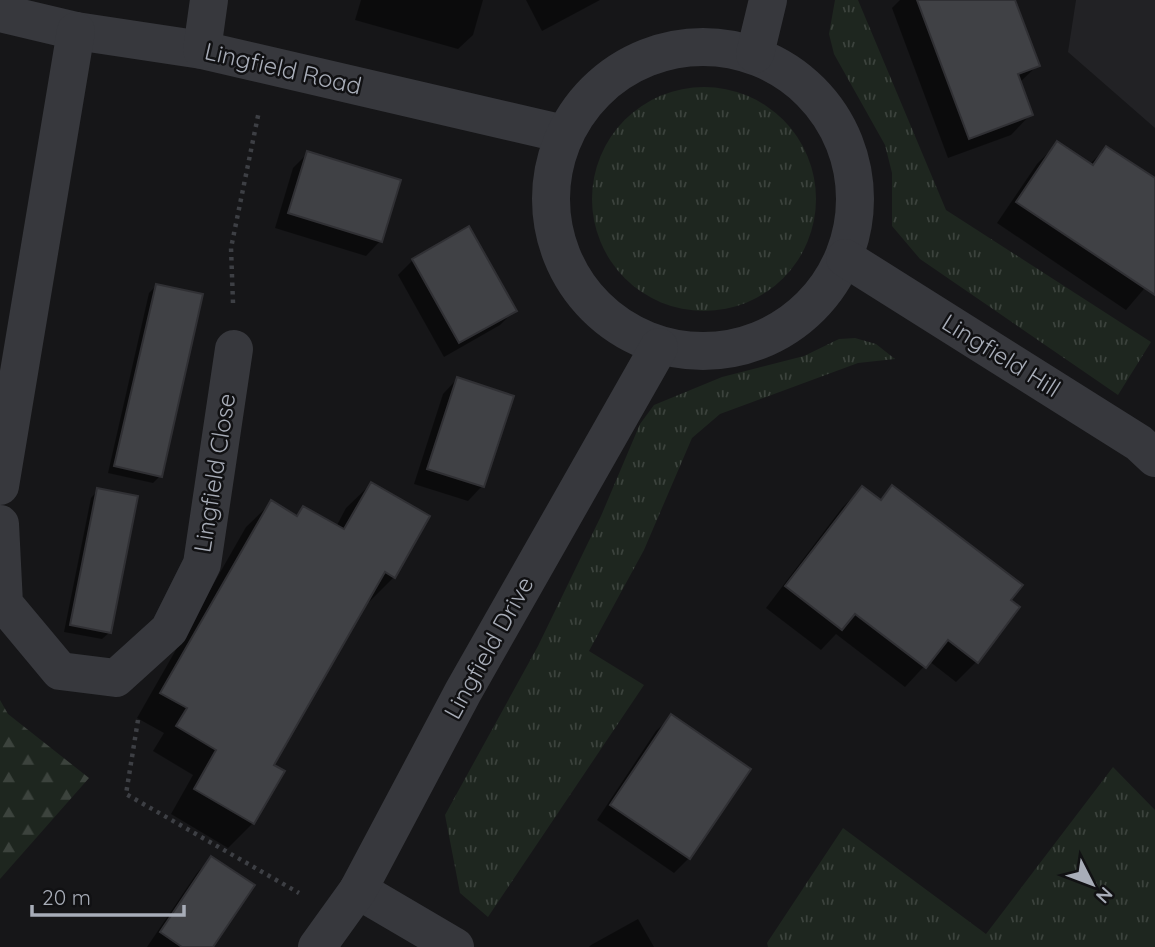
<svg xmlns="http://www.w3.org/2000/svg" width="1155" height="947" viewBox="0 0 1155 947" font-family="Quicksand,sans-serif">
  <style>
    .built { fill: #222225 }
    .grass { fill: url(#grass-tufts) }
    .forest { fill: url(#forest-firs) }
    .shadow { fill: #0007 }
    .building { fill: #404145; stroke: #303034; stroke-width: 2 }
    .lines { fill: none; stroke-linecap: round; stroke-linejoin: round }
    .path { stroke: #3d3f44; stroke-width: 4.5; stroke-dasharray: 3.5 5; stroke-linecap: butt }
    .minor { stroke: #37383d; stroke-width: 38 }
    .labels { text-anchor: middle; stroke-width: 5; stroke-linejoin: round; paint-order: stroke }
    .street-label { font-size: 24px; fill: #a8adb8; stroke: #111113 }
  </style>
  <defs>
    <pattern id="grass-tufts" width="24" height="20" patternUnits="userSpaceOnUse" patternTransform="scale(1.75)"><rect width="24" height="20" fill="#1e261f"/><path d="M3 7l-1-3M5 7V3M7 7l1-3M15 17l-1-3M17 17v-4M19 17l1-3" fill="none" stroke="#3c433d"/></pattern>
    <pattern id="forest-firs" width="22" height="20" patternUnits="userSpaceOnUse" patternTransform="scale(1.75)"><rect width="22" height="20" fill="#1e261f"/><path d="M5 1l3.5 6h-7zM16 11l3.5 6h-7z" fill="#3c433d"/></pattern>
  </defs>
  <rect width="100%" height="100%" fill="#161618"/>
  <!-- built -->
  <path class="built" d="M1076,0H1155V128L1068,52Z"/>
  <!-- grass -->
  <g class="grass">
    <path d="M835,0H858L946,210L1151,342L1118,395L920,259L892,226V173L885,145L834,54L829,34Z"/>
    <circle cx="704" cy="199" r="112"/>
    <path d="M855,338L876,344L895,359L858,363L720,414L692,438L644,550L589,651L644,685L488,917L460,893L445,815L538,646L601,516L640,424L654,405L722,377L804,356L839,339Z"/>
    <path d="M1113,767L1155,810V947H768L767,943L843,828L986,934Z"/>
  </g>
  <!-- forest -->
  <path class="forest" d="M0,700L8,714L89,778L0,879Z"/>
  <!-- shadow -->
  <g class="shadow">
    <path d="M361,0H483L473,35L458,49L355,20Z"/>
    <path d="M526,0H600L542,31Z"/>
    <path d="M900,0H1014L1038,65L1019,83L1031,114L1011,135L948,158L892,8Z"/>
    <path d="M1057,144L1089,165L1106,148L1155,180V276L1126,310L997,223L1037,164Z"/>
    <path d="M308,153L380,241L366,256L275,228L293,168Z"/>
    <path d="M413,260L515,310L500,325L444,357L398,275Z"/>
    <path d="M156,286L160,476L153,483L108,473L149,293Z"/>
    <path d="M457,379L511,397L482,486L468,501L414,484L443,394Z"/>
    <path d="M371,484L394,577L369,602L367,600L271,766L253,823L228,848L171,814L193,775L153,751L164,733L137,718L246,527L271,503L295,516L303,508L336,527L346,508Z"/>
    <path d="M892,487L1009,600L977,661L956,682L929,661L905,687L836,634L821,650L766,608L842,508L862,488L879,501Z"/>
    <path d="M98,490L110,632L102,639L64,632L91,498Z"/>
    <path d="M671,717L689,858L674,873L597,820L656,731Z"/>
    <path d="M211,858V947H147L197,873Z"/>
    <path d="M638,919L654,947H589L591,945Z"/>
  </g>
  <!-- building -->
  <g class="building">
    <path d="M917,0H1015L1040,66L1018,74L1033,115L969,139Z"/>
    <path d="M1057,141L1093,165L1106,146L1155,178V295L1016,202Z"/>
    <path d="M307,151L401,180L382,242L288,213Z"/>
    <path d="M469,226L517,311L459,343L412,259Z"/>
    <path d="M156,284L203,294L162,477L114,466Z"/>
    <path d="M457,377L514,396L484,487L427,469Z"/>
    <path d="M371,482L430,516L395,578L385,572L274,765L285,771L254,824L194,789L216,750L176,726L187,708L160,693L271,500L297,516L303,506L344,529Z"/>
    <path d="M892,485L1023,585L1011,600L1020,607L978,663L948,640L926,668L855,614L842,630L785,586L862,486L881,500Z"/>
    <path d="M97,488L138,496L111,633L70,625Z"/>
    <path d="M671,714L751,769L690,859L610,805Z"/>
    <path d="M211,856L255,885L213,947H182L160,932Z"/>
  </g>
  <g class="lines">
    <!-- path -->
    <g class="path">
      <path d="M233,303L231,248L259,111"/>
      <path d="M138,720L126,794L299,893"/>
    </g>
    <!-- minor -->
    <g class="minor">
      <path d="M0,13L76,31L202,50L564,134"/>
      <circle cx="703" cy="199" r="152"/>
      <path d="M202,50L209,0"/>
      <path d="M755,54L768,0"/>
      <path d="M845,258L1139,443L1155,458"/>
      <path d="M0,486L76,31"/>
      <path d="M0,524L4,604L60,671L116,678L169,630L202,564L234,349"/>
      <path d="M358,890L455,947"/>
      <path d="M317,947L358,890L463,692L659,347"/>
    </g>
  </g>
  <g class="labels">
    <!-- street labels -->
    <g class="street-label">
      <text transform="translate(283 69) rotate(13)" y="8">Lingfield Road</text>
      <text transform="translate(1001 356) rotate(32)" y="8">Lingfield Hill</text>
      <text transform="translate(215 473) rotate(-81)" y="8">Lingfield Close</text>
      <text transform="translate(489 648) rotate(-61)" y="8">Lingfield Drive</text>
    </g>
  </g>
  <!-- north arrow -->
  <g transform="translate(1092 884) rotate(132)" stroke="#111113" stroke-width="5" paint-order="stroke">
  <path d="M0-5L12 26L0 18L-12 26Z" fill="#a8adb8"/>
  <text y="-10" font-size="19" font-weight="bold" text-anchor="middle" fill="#a8adb8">N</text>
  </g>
  <!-- scale -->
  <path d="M32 905v10h152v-10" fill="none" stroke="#a8adb8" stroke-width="3.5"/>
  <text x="42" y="905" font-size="21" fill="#a8adb8" stroke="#111113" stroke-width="5" paint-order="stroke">20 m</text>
</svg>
